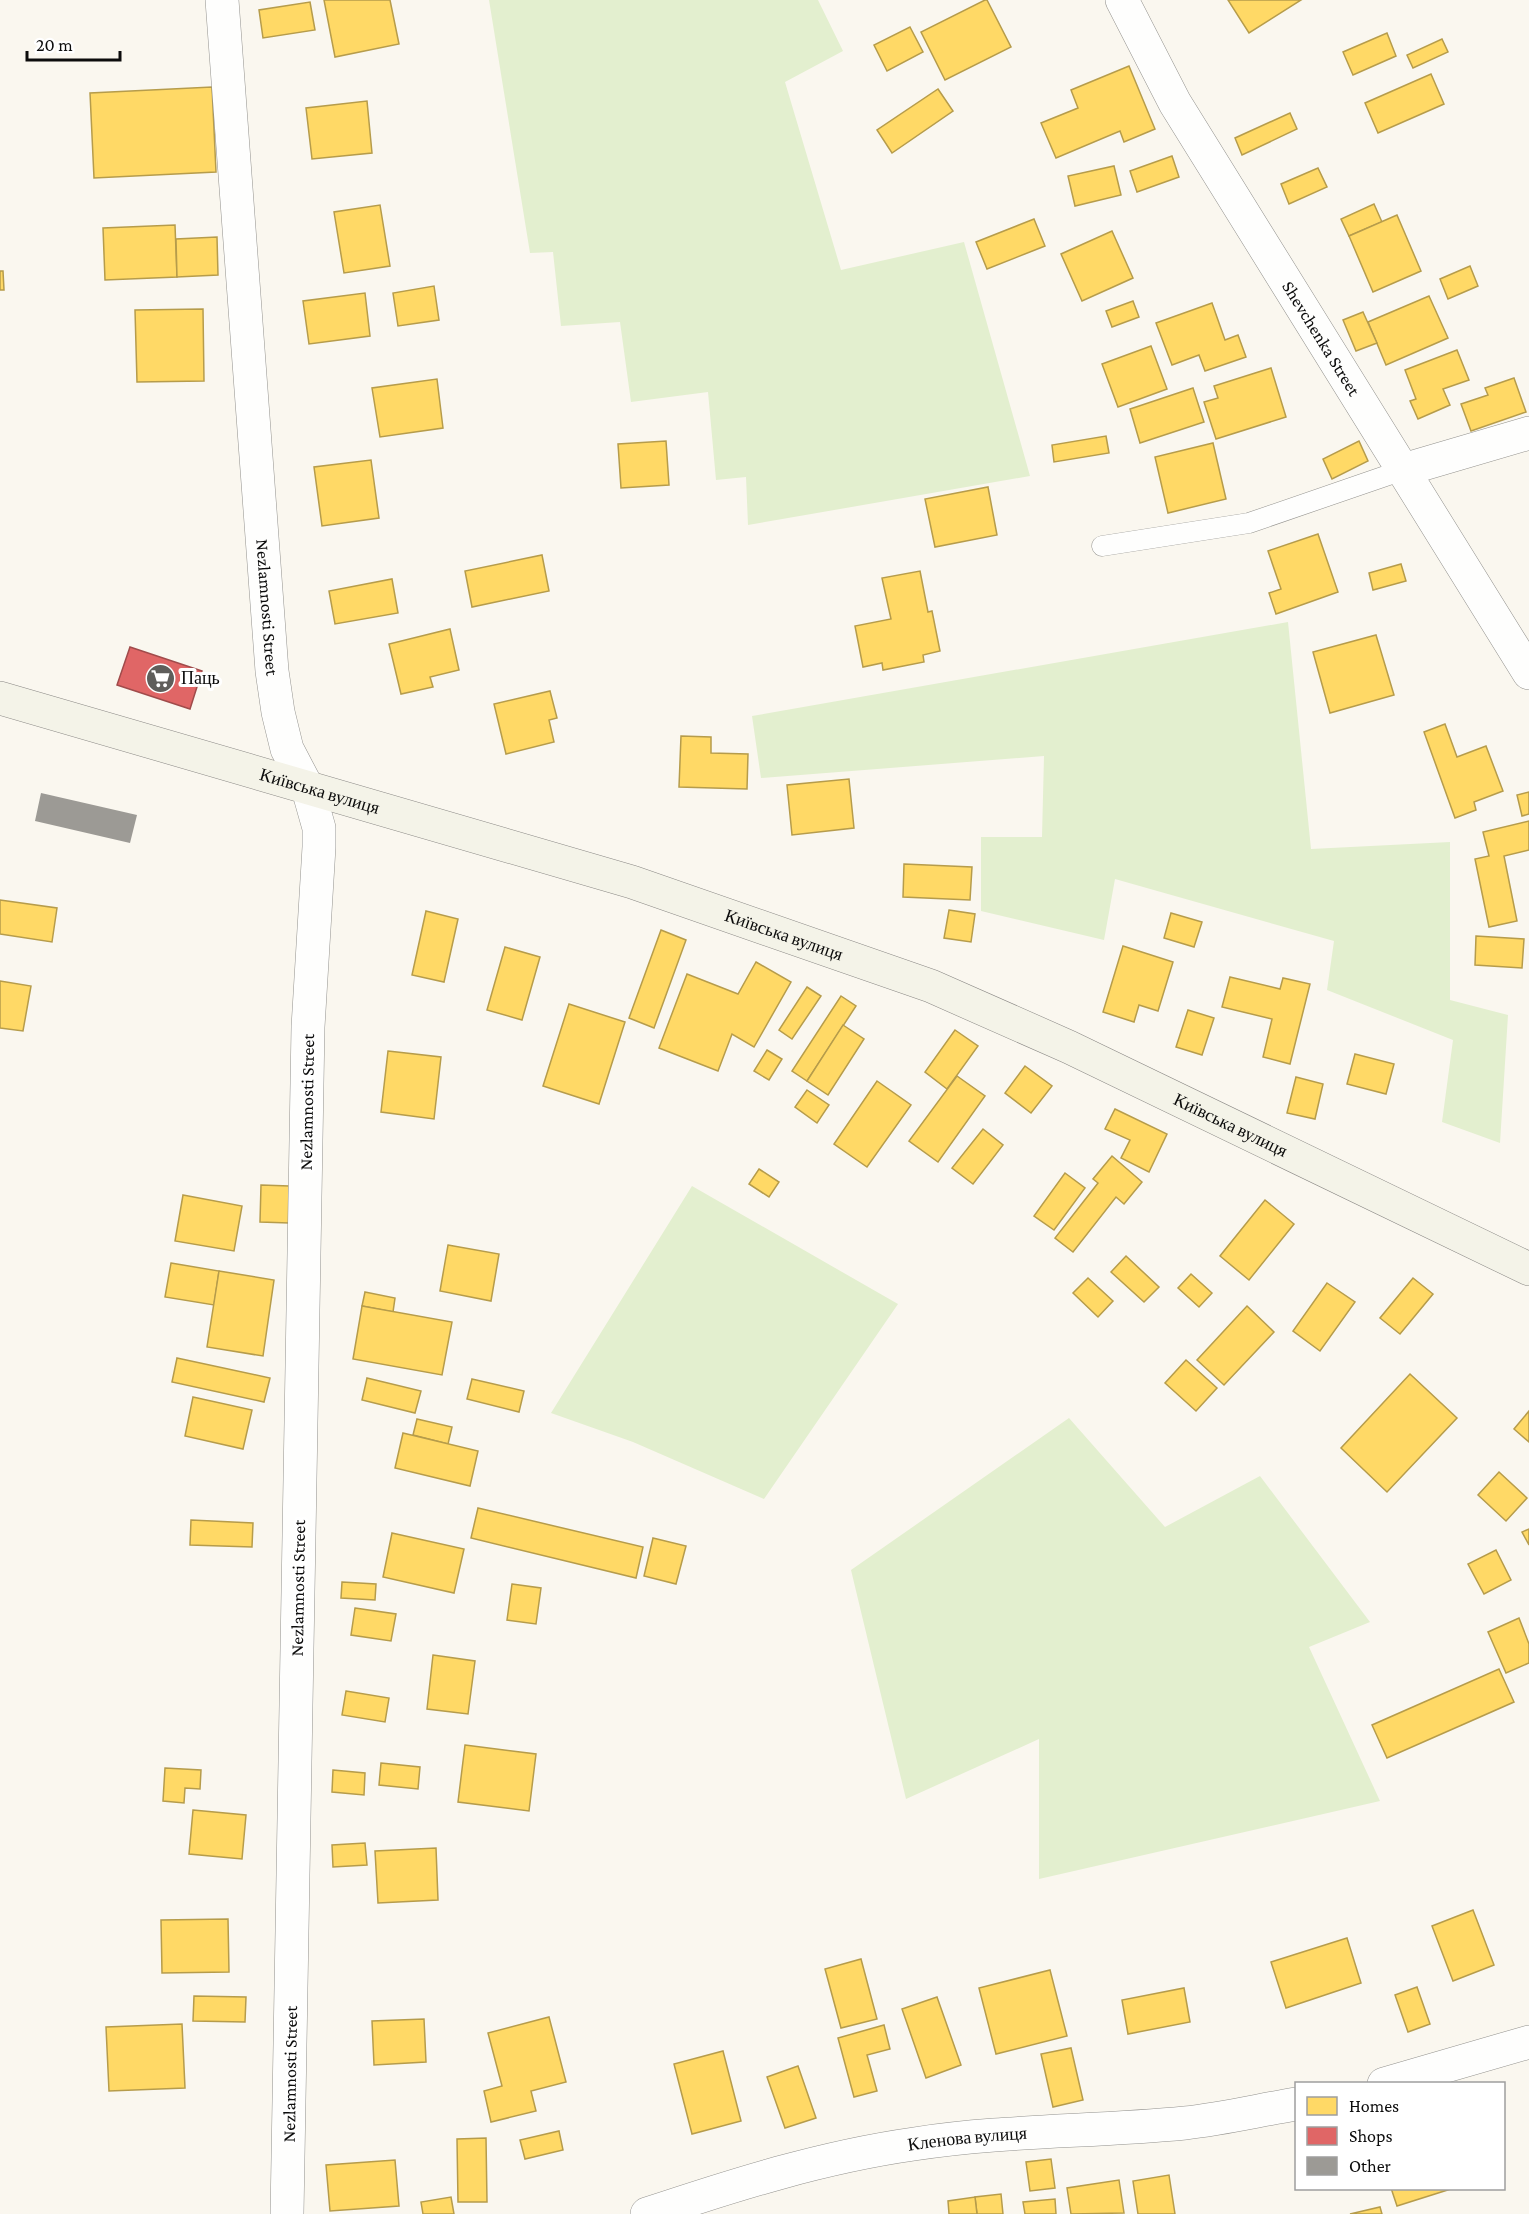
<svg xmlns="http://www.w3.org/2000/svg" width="1529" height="2214" viewBox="0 0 1529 2214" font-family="'Crimson Pro',serif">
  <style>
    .green { fill: #e3efcf }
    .homes { fill: #ffd966; stroke: #b69c4b; stroke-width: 1.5 }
    .shops { fill: #e06666; stroke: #a04b4b; stroke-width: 1.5 }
    .building { fill: #9c9a95 }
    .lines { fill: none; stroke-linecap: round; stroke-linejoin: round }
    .service-casing { stroke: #93928e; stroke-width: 21 }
    .minor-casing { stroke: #93928e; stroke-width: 34 }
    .tertiary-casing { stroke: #93928e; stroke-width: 34 }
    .secondary-casing { stroke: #8a8885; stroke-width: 34 }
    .service { stroke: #fefefd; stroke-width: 20 }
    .minor { stroke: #fefefd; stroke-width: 33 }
    .tertiary { stroke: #fefefd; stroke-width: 33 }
    .secondary { stroke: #f4f3e8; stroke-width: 33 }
    .labels { text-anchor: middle; stroke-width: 6; stroke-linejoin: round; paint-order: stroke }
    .street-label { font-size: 18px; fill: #0c0c0c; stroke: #fff }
    .poi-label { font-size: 18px; fill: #0c0c0c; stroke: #fff; text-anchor: start }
  </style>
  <rect width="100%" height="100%" fill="#faf7ef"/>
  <!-- green -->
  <g class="green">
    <path d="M489,0H818L843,51L785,82L841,270L964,242L1030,476L748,525L746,477L716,480L708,392L631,402L620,322L561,326L553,252L530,253Z"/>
    <path d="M1288,622L1311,849L1450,842V1000L1508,1015L1500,1143L1442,1122L1453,1040L1327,990L1334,941L1115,879L1104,940L981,911V837H1042L1044,756L761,778L752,716Z"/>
    <path d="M692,1186L898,1304L764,1499L633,1442L551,1413Z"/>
    <path d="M1069,1418L1165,1527L1260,1476L1370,1622L1309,1647L1380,1801L1039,1879V1739L906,1799L851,1570Z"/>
  </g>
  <!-- homes -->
  <g class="homes">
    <path d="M324,0H390L399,44L335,57Z"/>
    <path d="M985,0H987L1011,47L945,80L921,32Z"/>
    <path d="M1228,0H1301L1249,33Z"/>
    <path d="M310,2L315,30L263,38L259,10Z"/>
    <path d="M910,27L923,52L887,71L874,45Z"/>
    <path d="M1387,33L1396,56L1353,75L1343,52Z"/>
    <path d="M1442,39L1448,52L1413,68L1407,55Z"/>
    <path d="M1129,66L1155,129L1124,142L1120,131L1056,158L1041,123L1078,108L1071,90Z"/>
    <path d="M1431,74L1444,104L1378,133L1365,103Z"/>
    <path d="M212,87L216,172L94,178L90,93Z"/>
    <path d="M938,89L953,111L892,153L877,130Z"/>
    <path d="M367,101L372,153L312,159L306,108Z"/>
    <path d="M1290,113L1297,129L1242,155L1235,138Z"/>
    <path d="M1172,156L1179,177L1137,192L1130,171Z"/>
    <path d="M1114,166L1121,195L1075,206L1068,176Z"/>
    <path d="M1318,168L1327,187L1289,204L1281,184Z"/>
    <path d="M1374,204L1382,222L1349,236L1341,219Z"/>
    <path d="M380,205L390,266L344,273L334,212Z"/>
    <path d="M1397,215L1421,271L1373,292L1349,236Z"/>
    <path d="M1034,219L1045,246L987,269L976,242Z"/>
    <path d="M175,225L177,277L105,280L103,228Z"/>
    <path d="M1112,231L1133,278L1082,301L1061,254Z"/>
    <path d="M217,237L218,275L177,277L176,239Z"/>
    <path d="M1470,266L1478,286L1448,299L1440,279Z"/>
    <path d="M0,271H3L4,290H0Z"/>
    <path d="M434,286L439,320L398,326L393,293Z"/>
    <path d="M365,293L370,336L309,344L303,301Z"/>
    <path d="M1429,296L1448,338L1386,365L1368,322Z"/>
    <path d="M1133,301L1139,317L1112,327L1106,311Z"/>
    <path d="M1212,303L1225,340L1238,335L1246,357L1205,371L1199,355L1172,365L1156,323Z"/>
    <path d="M203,309L204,381L137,382L135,310Z"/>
    <path d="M1363,312L1377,343L1356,351L1343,320Z"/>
    <path d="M1151,346L1167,389L1118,407L1102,364Z"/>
    <path d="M1457,350L1469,380L1443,389L1450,405L1418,419L1410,401L1416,399L1405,370Z"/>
    <path d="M1271,368L1286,417L1216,439L1204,402L1218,398L1214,386Z"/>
    <path d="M1514,378L1526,412L1471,431L1461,404L1488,395L1485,388Z"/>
    <path d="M437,379L443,428L380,437L372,388Z"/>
    <path d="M1193,388L1204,422L1140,443L1130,409Z"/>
    <path d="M1106,436L1109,453L1054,462L1052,445Z"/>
    <path d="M666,441L669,485L621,488L618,444Z"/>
    <path d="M1359,441L1368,461L1332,479L1323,459Z"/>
    <path d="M1213,443L1226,499L1168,513L1155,457Z"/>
    <path d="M371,460L379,518L322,526L314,467Z"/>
    <path d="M988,487L997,535L935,547L925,499Z"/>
    <path d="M1318,534L1338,592L1276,614L1269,593L1281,589L1268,551Z"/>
    <path d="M542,555L549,591L472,607L465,571Z"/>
    <path d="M1401,564L1406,581L1373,590L1369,573Z"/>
    <path d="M920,571L928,612L932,611L940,651L923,655L924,662L883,670L882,663L863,667L855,626L891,619L882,578Z"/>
    <path d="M392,579L398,613L335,624L329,591Z"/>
    <path d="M450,629L459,670L430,677L433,687L401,694L389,644Z"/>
    <path d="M1376,635L1394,695L1330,713L1313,652Z"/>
    <path d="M550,691L557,718L549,720L554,742L506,754L494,704Z"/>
    <path d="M1445,724L1457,757L1486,746L1503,791L1474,802L1476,810L1455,818L1424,732Z"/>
    <path d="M681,736L711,737V753L748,754L747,789L679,787Z"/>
    <path d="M849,779L854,828L792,835L787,785Z"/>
    <path d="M1529,792V814L1522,816L1517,795Z"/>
    <path d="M1529,821V850L1504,856L1517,921L1489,927L1475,859L1489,856L1483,832Z"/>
    <path d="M904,864L972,867L970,900L903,897Z"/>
    <path d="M0,900L57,908L52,942L0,934Z"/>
    <path d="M949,910L975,914L971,942L944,938Z"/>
    <path d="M426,911L458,919L444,982L412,975Z"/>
    <path d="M1171,913L1202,922L1194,947L1164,938Z"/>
    <path d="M661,930L686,940L654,1028L629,1018Z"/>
    <path d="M1476,936L1524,939L1522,968L1475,965Z"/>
    <path d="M1123,946L1173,962L1158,1011L1139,1005L1134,1022L1103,1012Z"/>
    <path d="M505,947L540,957L522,1020L487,1010Z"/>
    <path d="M756,962L791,982L754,1047L732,1034L718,1071L659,1048L687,974L738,994Z"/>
    <path d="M1230,977L1280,989L1283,978L1310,984L1290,1064L1263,1057L1272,1019L1222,1007Z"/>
    <path d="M0,981L31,986L23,1031L0,1028Z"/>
    <path d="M807,987L821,996L792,1039L779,1030Z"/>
    <path d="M841,996L856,1006L807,1081L792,1071Z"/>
    <path d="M569,1004L625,1022L599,1104L543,1086Z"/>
    <path d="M1188,1010L1214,1018L1202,1055L1176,1047Z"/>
    <path d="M843,1025L864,1039L828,1095L807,1081Z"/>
    <path d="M955,1030L978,1046L947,1089L925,1072Z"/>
    <path d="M767,1050L782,1059L769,1080L754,1071Z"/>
    <path d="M388,1051L441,1057L434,1119L381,1112Z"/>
    <path d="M1355,1054L1394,1064L1386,1094L1347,1084Z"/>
    <path d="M1025,1066L1052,1086L1031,1113L1005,1093Z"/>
    <path d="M957,1076L985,1096L938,1162L909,1141Z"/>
    <path d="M1296,1077L1323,1084L1315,1119L1287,1113Z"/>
    <path d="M877,1081L911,1105L867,1167L834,1144Z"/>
    <path d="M807,1090L829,1105L817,1123L795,1107Z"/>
    <path d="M1115,1109L1167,1134L1149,1172L1121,1158L1130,1140L1105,1129Z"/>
    <path d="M983,1129L1003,1145L973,1184L952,1168Z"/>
    <path d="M1112,1156L1142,1182L1124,1204L1116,1197L1073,1252L1055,1238L1098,1183L1093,1179Z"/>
    <path d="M759,1169L779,1182L769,1197L749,1184Z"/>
    <path d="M1065,1173L1085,1188L1054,1230L1034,1216Z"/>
    <path d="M261,1185L289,1186V1223L260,1222Z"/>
    <path d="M183,1195L242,1206L234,1251L175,1241Z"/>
    <path d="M1265,1200L1294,1224L1249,1280L1220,1256Z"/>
    <path d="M448,1245L499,1254L491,1301L440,1291Z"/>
    <path d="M1126,1256L1159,1287L1144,1302L1111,1272Z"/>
    <path d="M171,1263L219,1271L214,1305L165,1297Z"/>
    <path d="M219,1271L274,1280L263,1356L207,1347Z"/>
    <path d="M1191,1274L1212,1293L1199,1307L1178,1288Z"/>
    <path d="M1088,1278L1113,1301L1098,1317L1073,1293Z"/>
    <path d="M1413,1278L1433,1294L1400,1334L1380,1318Z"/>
    <path d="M1327,1283L1355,1302L1320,1351L1293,1331Z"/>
    <path d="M365,1292L395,1298L393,1312L362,1306Z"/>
    <path d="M362,1306L452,1322L442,1375L353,1359Z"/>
    <path d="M1247,1306L1274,1332L1224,1385L1197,1360Z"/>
    <path d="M177,1358L270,1378L264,1402L172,1382Z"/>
    <path d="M1186,1360L1217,1388L1196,1411L1165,1383Z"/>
    <path d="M1410,1374L1457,1418L1387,1492L1341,1448Z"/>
    <path d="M367,1378L421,1391L415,1413L362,1400Z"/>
    <path d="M472,1379L524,1391L519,1412L467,1399Z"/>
    <path d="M193,1397L252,1410L243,1449L185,1436Z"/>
    <path d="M1529,1411V1442L1514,1429Z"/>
    <path d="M417,1419L452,1427L448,1444L413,1435Z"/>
    <path d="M403,1433L478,1451L470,1486L395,1468Z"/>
    <path d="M1499,1472L1527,1498L1506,1521L1478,1495Z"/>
    <path d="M478,1508L643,1547L636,1578L471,1538Z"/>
    <path d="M191,1520L253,1523L252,1547L190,1545Z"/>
    <path d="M1529,1529V1545L1522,1532Z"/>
    <path d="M392,1533L464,1549L454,1593L383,1577Z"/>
    <path d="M653,1538L686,1546L676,1584L644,1576Z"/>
    <path d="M1496,1550L1511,1580L1484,1594L1468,1564Z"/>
    <path d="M342,1582L376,1584L375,1600L341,1598Z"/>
    <path d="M512,1584L541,1588L536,1624L507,1620Z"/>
    <path d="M355,1608L396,1614L391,1641L351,1635Z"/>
    <path d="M1519,1618L1529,1644V1663L1506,1673L1488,1632Z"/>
    <path d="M433,1655L475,1661L468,1714L427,1709Z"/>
    <path d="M1499,1669L1514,1702L1387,1758L1372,1725Z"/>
    <path d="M346,1691L389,1698L385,1722L342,1715Z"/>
    <path d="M465,1745L536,1754L529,1811L458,1802Z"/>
    <path d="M381,1763L420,1767L418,1789L379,1785Z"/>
    <path d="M165,1768L201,1770L200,1789L185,1788L184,1803L163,1801Z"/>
    <path d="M333,1770L365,1773L364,1795L332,1792Z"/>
    <path d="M193,1810L246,1815L242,1859L189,1854Z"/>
    <path d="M365,1843L367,1865L333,1867L332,1845Z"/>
    <path d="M436,1848L438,1900L378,1903L375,1851Z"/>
    <path d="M1473,1910L1494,1965L1453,1981L1432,1926Z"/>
    <path d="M228,1919L229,1972L162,1973L161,1920Z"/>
    <path d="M1347,1938L1361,1983L1286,2008L1271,1962Z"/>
    <path d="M861,1959L877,2019L841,2028L825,1969Z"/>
    <path d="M1050,1970L1067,2036L996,2054L979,1988Z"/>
    <path d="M1417,1987L1430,2024L1408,2032L1395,1995Z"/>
    <path d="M1184,1988L1190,2022L1128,2034L1122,2000Z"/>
    <path d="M194,1996L246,1997L245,2022L193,2021Z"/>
    <path d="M937,1997L961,2065L926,2078L902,2009Z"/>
    <path d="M549,2017L566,2082L531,2091L536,2111L491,2122L484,2091L502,2086L488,2033Z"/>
    <path d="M424,2019L426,2062L374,2065L372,2021Z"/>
    <path d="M182,2024L185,2088L109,2091L106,2027Z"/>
    <path d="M884,2025L890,2049L867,2055L877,2091L854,2097L838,2038Z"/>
    <path d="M1071,2048L1083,2100L1053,2107L1041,2054Z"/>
    <path d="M723,2051L741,2121L692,2134L674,2064Z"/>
    <path d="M798,2066L816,2118L785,2128L767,2077Z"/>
    <path d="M559,2131L563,2150L525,2159L520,2140Z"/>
    <path d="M486,2138L487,2202H458L457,2139Z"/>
    <path d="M1051,2159L1055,2188L1030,2191L1026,2162Z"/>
    <path d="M395,2160L399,2206L330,2211L326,2165Z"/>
    <path d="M1169,2175L1175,2214H1138L1133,2181Z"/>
    <path d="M1119,2180L1124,2213L1071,2214L1067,2188Z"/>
    <path d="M1391,2188H1454L1397,2206Z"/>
    <path d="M1001,2194L1003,2214H977L975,2197Z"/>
    <path d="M451,2197L454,2214H423L421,2202Z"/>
    <path d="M975,2197L977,2214H949L948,2201Z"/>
    <path d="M1055,2199L1056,2214H1025L1023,2202Z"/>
    <path d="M1380,2207L1382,2214H1350Z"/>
  </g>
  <!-- shops -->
  <path class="shops" d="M130,647L202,671L190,709L117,685Z"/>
  <!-- building -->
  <path class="building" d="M41,793L137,815L130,843L35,821Z"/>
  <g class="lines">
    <defs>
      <path id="service" d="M1102,546L1249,523L1403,470"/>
      <g id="minor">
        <path id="s1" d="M222,0L272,671L278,712L287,749L308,789L319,828V847L308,1027L287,2214"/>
        <path d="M1403,470L1529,433"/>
        <path d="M1384,2084L1529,2042"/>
        <path id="s2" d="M647,2214C734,2185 822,2157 914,2144C1004,2130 1094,2132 1185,2123C1222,2119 1260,2110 1296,2104"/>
      </g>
      <g id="tertiary">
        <path id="s3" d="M1122,0L1175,103L1529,673"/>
      </g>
      <g id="secondary">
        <path id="s4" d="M0,698L632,882L931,986L1069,1047L1529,1269"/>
      </g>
    </defs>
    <!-- service casing -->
    <use href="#service" class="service-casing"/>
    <!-- minor casing -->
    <use href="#minor" class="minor-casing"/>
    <!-- tertiary casing -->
    <use href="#tertiary" class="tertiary-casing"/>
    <!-- secondary casing -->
    <use href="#secondary" class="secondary-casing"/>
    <!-- service -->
    <use href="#service" class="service"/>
    <!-- minor -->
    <use href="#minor" class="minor"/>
    <!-- tertiary -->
    <use href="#tertiary" class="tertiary"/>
    <!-- secondary -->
    <use href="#secondary" class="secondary"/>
  </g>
  <!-- icons -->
  <defs>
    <symbol id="supermarket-disc" viewBox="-11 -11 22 22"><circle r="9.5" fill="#5f5e5b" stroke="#fff"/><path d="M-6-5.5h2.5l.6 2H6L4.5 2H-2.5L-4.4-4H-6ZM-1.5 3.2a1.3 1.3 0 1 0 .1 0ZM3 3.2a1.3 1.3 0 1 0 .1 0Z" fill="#fff"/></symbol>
  </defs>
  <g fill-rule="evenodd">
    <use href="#supermarket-disc" x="144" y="662" width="33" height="33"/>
  </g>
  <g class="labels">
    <!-- street labels -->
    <g class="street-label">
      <text dy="6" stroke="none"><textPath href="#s3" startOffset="393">Shevchenka Street</textPath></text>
      <text dy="6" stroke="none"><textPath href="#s1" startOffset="609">Nezlamnosti Street</textPath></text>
      <text dy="6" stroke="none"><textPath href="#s4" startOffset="333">Київська вулиця</textPath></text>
      <text dy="6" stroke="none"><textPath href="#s4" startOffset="819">Київська вулиця</textPath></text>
      <text transform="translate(307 1102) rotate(-89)" y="6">Nezlamnosti Street</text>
      <text dy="6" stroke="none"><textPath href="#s4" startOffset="1305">Київська вулиця</textPath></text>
      <text transform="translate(298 1588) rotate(-89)" y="6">Nezlamnosti Street</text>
      <text transform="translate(290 2074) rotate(-89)" y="6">Nezlamnosti Street</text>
      <text dy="6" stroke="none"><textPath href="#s2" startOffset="330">Кленова вулиця</textPath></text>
    </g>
    <!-- poi labels -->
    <g class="poi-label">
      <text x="181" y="684">Паць</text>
    </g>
  </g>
  <!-- legend -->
  <rect x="1295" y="2082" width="210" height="108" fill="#ffffff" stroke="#9e9e9e" stroke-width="1.5"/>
  <rect x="1307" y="2097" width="30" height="18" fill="#ffd966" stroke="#9e9e9e" stroke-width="1.5"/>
  <text x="1349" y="2112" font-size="18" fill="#0c0c0c">Homes</text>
  <rect x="1307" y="2127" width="30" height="18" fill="#e06666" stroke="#9e9e9e" stroke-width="1.5"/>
  <text x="1349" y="2142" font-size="18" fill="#0c0c0c">Shops</text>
  <rect x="1307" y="2157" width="30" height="18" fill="#9c9a95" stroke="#9e9e9e" stroke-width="1.5"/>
  <text x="1349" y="2172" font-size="18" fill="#0c0c0c">Other</text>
  <!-- scale -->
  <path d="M27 51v9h93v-9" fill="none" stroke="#0c0c0c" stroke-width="3"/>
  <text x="36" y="51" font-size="18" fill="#0c0c0c" stroke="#ffffff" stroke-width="4.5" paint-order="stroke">20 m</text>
</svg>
